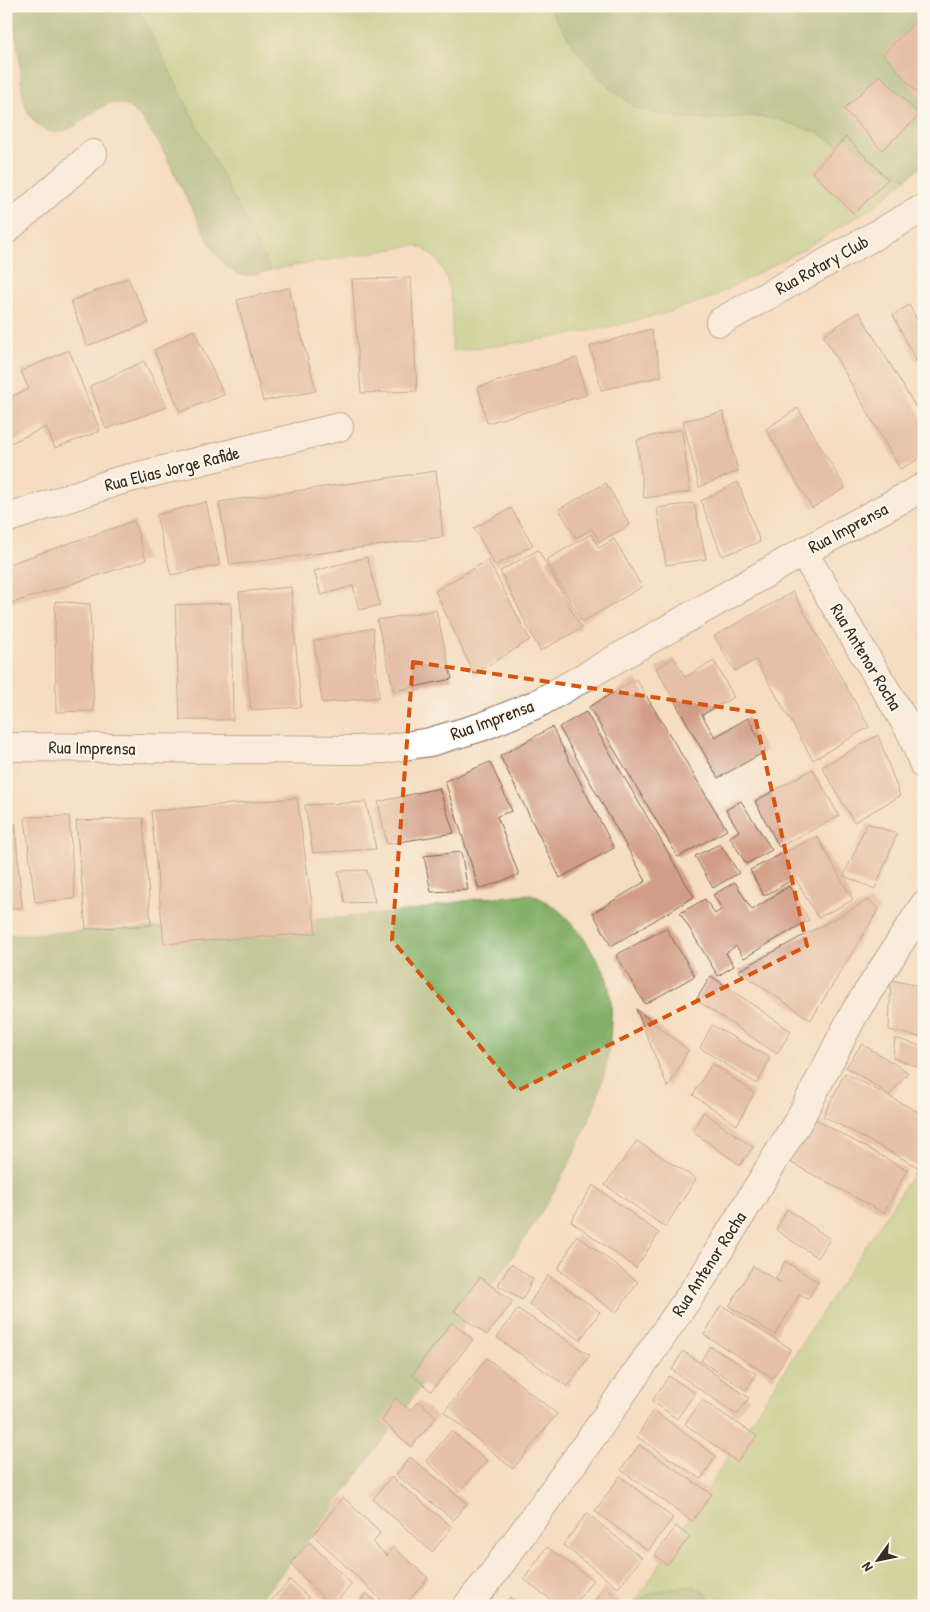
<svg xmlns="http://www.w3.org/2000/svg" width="930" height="1612" viewBox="0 0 930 1612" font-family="'Patrick Hand',sans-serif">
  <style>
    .built { fill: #f7d1c8 }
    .green { fill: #a4cb76; stroke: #707a4a }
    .forest { fill: #83af67; stroke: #5f6c42 }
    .building { fill: #d29d86 }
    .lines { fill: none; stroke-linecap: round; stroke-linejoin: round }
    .minor-casing { stroke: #7c6957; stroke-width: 30 }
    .tertiary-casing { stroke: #7c6957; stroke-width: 30 }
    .minor { stroke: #fff; stroke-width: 28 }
    .tertiary { stroke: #fff; stroke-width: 28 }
    .marked { fill: none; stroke: #d7540e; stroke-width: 4; stroke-dasharray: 10 6; stroke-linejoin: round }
    .labels { text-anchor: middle; stroke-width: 4; stroke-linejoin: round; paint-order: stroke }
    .street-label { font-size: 18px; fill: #3b2a1e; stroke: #fbf7ec }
  </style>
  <rect width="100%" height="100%" fill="#fbf7ec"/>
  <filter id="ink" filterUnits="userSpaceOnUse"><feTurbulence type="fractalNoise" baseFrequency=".02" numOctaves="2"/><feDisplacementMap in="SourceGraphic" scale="10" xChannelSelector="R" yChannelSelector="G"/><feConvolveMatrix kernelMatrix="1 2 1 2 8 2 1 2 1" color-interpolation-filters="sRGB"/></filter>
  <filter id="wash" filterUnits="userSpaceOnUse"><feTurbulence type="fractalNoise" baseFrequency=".0096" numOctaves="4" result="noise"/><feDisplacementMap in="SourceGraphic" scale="20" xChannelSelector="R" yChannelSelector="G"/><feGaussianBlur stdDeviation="1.12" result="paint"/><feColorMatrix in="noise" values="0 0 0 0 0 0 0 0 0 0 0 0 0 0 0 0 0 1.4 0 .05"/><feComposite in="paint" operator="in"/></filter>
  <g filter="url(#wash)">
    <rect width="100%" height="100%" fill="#f5ddc1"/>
    <!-- built -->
    <path class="built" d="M924,534V647L874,563Z"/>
    <!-- green -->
    <g class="green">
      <path d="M11,6H924V164L874,206L806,248L713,297L666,313L606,328L525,342L452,351C452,314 458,262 416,245L270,270C233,281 229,272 209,241C199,222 189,203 179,184C166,157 153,119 124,105C99,93 76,140 49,131C18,121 22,80 19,55C17,39 13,22 11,6Z"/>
      <path d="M924,1157V1606H633L755,1415Z"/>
    </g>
    <!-- forest -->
    <g class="forest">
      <path d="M11,6H137L270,270C258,273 246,279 234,272C218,263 209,241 201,226C183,192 167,148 142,120C136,112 125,102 114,103C90,104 65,152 37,123C19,105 22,78 19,55C17,39 14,22 11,6Z"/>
      <path d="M548,6H924V164L907,178L859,158L818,133L778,119L747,116L711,119L664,116L633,106L598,77L577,51Z"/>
      <path d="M531,894C559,906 574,923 590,948C595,956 601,965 605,974C610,988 612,1005 611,1020C610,1136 509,1260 445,1352C384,1439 323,1525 255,1606H6V935L340,918L407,911L482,898Z"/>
      <path d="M694,1586L706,1594L714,1606H633C646,1590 674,1588 694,1586Z"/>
    </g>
    <g id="blocks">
      <!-- building -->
      <g class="building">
        <path d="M922,15L924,17V101L883,54Z"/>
        <path d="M880,75L920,115L882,150L844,109Z"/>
        <path d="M846,137L888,179L854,214L812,172Z"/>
        <path d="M128,278L149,323L87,346L71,301Z"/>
        <path d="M411,278L417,391L361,393L352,279Z"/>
        <path d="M289,288L316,391L263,401L237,300Z"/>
        <path d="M909,305L917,320L924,316V356L916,361L893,315Z"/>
        <path d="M859,312L924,421V456L900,469L823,335Z"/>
        <path d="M651,329L662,376L601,390L590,346Z"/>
        <path d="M194,330L224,395L180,412L154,350Z"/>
        <path d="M69,350L100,431L55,448L46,427L6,445V399L29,389L21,371Z"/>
        <path d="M577,358L586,395L487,423L478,387Z"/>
        <path d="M144,361L167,407L106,429L90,386Z"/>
        <path d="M798,408L845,488L812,508L766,429Z"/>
        <path d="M723,412L738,471L699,487L683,421Z"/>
        <path d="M682,429L690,492L644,498L637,440Z"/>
        <path d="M436,471L443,537L230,565L219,502Z"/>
        <path d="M738,482L760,542L722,556L701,501Z"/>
        <path d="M606,483L630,525L599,542L592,529L576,538L559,509Z"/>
        <path d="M206,502L220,565L171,575L156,515Z"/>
        <path d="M694,503L706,559L666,565L657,508Z"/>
        <path d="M511,508L533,545L495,566L474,528Z"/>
        <path d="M134,521L146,560L9,604L6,595V565Z"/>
        <path d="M591,534L599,548L614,539L642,587L582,622L546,560Z"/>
        <path d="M538,550L582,628L540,651L500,571Z"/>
        <path d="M367,557L380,605L359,610L353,586L321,595L314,571Z"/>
        <path d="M488,560L530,640L474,674L435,591Z"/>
        <path d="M291,587L301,707L251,710L239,592Z"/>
        <path d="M793,592L869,727L813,760L756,660L735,671L714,636Z"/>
        <path d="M55,601L90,604L94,711L56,712Z"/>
        <path d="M231,603L233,720H180L175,605Z"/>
        <path d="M436,610L452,679L394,691L377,620Z"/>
        <path d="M373,628L379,697L322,703L314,641Z"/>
        <path d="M674,658L685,677L714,661L734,697L702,715L715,737L748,718L766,751L718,778L656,668Z"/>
        <path d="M636,679L727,830L678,857L589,707Z"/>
        <path d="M586,712L694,897L611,946L593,913L646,881L559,727Z"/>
        <path d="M552,727L614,848L560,878L500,756Z"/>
        <path d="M878,735L900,796L854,822L822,767Z"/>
        <path d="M490,762L512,811L497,816L519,875L479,889L445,781Z"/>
        <path d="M813,769L839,816L779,847L755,801Z"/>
        <path d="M439,788L454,833L387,844L378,802Z"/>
        <path d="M297,798L316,933L164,944L151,811Z"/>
        <path d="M741,801L772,850L746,864L730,837L739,831L726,810Z"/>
        <path d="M366,802L376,849L313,853L305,805Z"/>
        <path d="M69,816L75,899L35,902L25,817Z"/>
        <path d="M143,818L151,925L86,929L76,821Z"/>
        <path d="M867,823L897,834L875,889L844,876Z"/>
        <path d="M6,824H15L22,908H6Z"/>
        <path d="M817,836L853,900L818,918L795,878L764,896L750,870Z"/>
        <path d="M720,844L739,873L713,888L695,856Z"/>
        <path d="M461,852L468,890L431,892L424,856Z"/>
        <path d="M367,870L375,902L345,903L338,871Z"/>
        <path d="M735,882L752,910L789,886L809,920L744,958L736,946L726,953L734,966L718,976L680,913L705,899L715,914L722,909L713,895Z"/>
        <path d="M869,900L879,909L811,1020L738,971Z"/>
        <path d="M666,928L695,976L645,1004L616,955Z"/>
        <path d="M711,976L791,1031L777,1054L696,1000Z"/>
        <path d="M891,980L924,987V1038L889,1030Z"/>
        <path d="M636,1009L688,1050L668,1088Z"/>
        <path d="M712,1025L770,1058L757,1084L700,1048Z"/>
        <path d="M895,1038L924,1047V1069L893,1058Z"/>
        <path d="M862,1044L908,1072L890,1095L846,1067Z"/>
        <path d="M712,1063L754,1093L737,1125L693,1095Z"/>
        <path d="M845,1073L924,1115V1121L919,1129L924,1133V1157L918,1167L823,1116Z"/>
        <path d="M703,1112L753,1147L740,1165L693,1132Z"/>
        <path d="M811,1117L907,1170L884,1213L786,1160Z"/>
        <path d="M637,1141L696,1179L665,1227L605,1185Z"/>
        <path d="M593,1185L659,1233L636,1268L571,1221Z"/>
        <path d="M787,1209L830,1239L818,1258L776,1230Z"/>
        <path d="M577,1235L638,1282L616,1313L558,1269Z"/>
        <path d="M785,1261L818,1282L808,1299L799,1295L775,1335L729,1306L753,1266L781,1283L776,1279Z"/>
        <path d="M511,1264L533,1279L522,1300L498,1285Z"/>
        <path d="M548,1275L600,1312L580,1340L529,1304Z"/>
        <path d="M480,1277L513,1302L487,1335L454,1311Z"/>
        <path d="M721,1305L791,1349L773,1378L704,1335Z"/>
        <path d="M518,1309L590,1355L568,1387L497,1338Z"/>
        <path d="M452,1322L473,1340L431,1391L412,1375Z"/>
        <path d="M710,1346L756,1374L746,1390L701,1361Z"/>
        <path d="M683,1351L749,1398L737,1415L672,1370Z"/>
        <path d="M487,1358L557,1414L513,1469L444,1412Z"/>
        <path d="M669,1376L695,1393L677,1419L652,1401Z"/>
        <path d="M395,1398L410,1410L419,1401L437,1417L411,1447L382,1421Z"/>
        <path d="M702,1400L757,1436L737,1462L685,1424Z"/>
        <path d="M653,1410L716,1456L701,1479L637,1437Z"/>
        <path d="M451,1431L488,1461L459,1491L426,1461Z"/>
        <path d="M639,1445L712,1494L692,1521L621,1470Z"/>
        <path d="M410,1457L467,1503L454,1520L396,1475Z"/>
        <path d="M620,1476L673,1518L648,1551L595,1511Z"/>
        <path d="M391,1477L452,1527L432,1552L373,1499Z"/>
        <path d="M343,1497L380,1533L373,1543L387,1556L393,1547L428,1578L404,1606H388L313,1535Z"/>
        <path d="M587,1513L642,1558L618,1588L563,1545Z"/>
        <path d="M676,1526L690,1537L667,1565L655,1555Z"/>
        <path d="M309,1542L352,1584L332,1606H331L291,1564Z"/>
        <path d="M547,1547L593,1580L573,1606H559L524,1579Z"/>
        <path d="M290,1580L309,1598L302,1606H272L269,1603Z"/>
        <path d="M605,1587L625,1606H590Z"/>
        <path d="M366,1593L381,1606H357Z"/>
        <path d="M511,1597L521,1606H503Z"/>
      </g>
    </g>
  </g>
  <g filter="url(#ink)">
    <use href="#blocks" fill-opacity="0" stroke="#7c6957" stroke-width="1"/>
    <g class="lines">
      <defs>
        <g id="minor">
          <path d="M6,230L93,154"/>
          <path d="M720,322L924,208"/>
          <path d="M6,519L118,481L339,427"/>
          <path d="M803,552L911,732L924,765"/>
          <path d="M467,1606L493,1574L599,1427L703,1277L800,1118L855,1012L924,905"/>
        </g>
        <path id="tertiary" d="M6,747L352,750L385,749L430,742L481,727L537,704L803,552L924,487"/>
      </defs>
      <!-- minor casing -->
      <use href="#minor" class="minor-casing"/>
      <!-- tertiary casing -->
      <use href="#tertiary" class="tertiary-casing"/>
      <!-- minor -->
      <use href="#minor" class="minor"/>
      <!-- tertiary -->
      <use href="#tertiary" class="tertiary"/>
    </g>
  </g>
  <!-- marked area -->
  <path d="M0 0H930V1612H0ZM413,662L754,712L807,946L517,1091L392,940Z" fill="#f5ddc1" fill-opacity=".55" fill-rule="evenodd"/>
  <path class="marked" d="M413,662L754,712L807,946L517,1091L392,940Z"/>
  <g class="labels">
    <!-- street labels -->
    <g class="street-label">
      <text transform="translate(822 265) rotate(-29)" y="6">Rua Rotary Club</text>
      <text transform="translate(172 469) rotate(-14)" y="6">Rua Elias Jorge Rafide</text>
      <text transform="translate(848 528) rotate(-28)" y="6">Rua Imprensa</text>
      <text transform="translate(866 657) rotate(59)" y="6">Rua Antenor Rocha</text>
      <text transform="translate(492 720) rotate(-20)" y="6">Rua Imprensa</text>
      <text transform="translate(92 748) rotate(1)" y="6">Rua Imprensa</text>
      <text transform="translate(709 1264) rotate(-57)" y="6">Rua Antenor Rocha</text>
    </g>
  </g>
  <!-- margin -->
  <rect width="930" height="1612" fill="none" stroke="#fbf7ec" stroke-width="25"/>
  <!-- north arrow -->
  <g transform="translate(878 1560) rotate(237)" stroke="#fbf7ec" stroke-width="4" paint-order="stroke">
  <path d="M0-4L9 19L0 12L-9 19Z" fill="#3b2a1e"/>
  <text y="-8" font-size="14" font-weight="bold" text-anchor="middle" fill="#3b2a1e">N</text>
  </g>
</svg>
